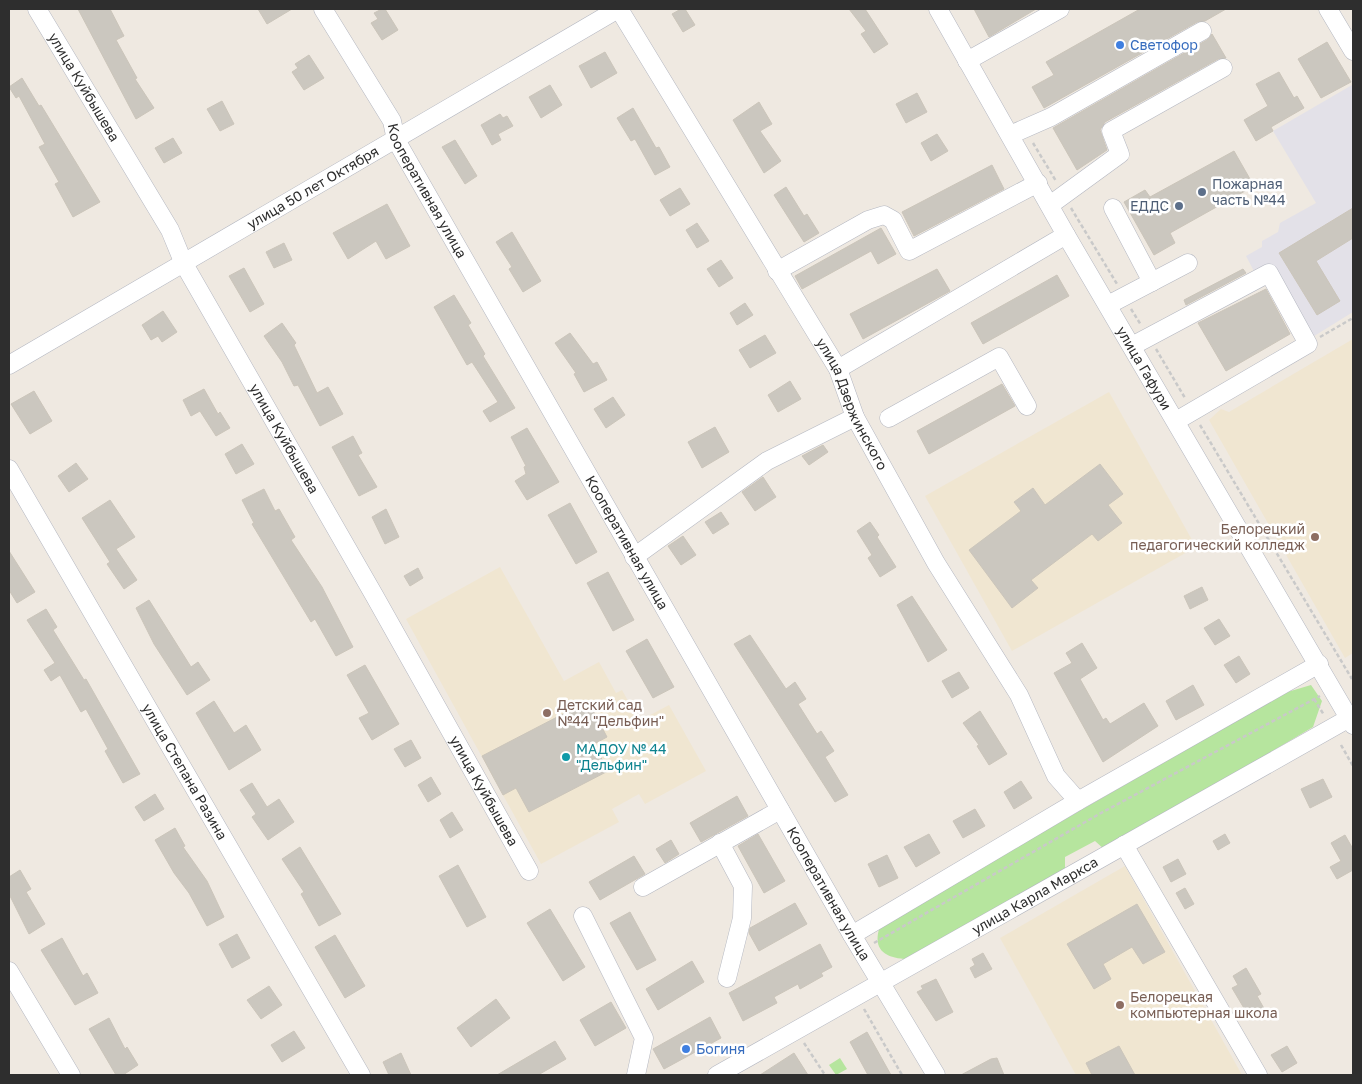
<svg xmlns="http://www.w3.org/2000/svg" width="1362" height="1084" viewBox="0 0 1362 1084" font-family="'Golos Text',sans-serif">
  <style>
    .industrial { fill: #e3e1e8 }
    .education { fill: #f0e6d1 }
    .green { fill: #b6e59e }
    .building { fill: #cbc7bf; stroke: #cbc5ba }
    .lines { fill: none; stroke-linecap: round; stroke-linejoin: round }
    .minor-casing { stroke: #b4b7c1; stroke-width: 19 }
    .path { stroke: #c9c9c9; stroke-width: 2.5; stroke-dasharray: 4 2.5; stroke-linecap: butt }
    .minor { stroke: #fff; stroke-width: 18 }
    .shop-dot { fill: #3f7fe0; stroke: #fff; stroke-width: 2 }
    .service-dot { fill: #5c6f8a; stroke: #fff; stroke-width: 2 }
    .education-dot { fill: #8d6e63; stroke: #fff; stroke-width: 2 }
    .culture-dot { fill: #0f9aa8; stroke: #fff; stroke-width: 2 }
    .labels { text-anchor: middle; stroke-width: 5; stroke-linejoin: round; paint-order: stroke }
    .shop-label { font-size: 14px; fill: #366cbe; stroke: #fff; text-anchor: start }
    .street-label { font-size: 14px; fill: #2e2e2e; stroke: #fff }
    .service-label { font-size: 14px; fill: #4e5e75; stroke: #fff; text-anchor: start }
    .education-label { font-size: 14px; fill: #785e54; stroke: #fff; text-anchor: start }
    .culture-label { font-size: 14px; fill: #0d838f; stroke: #fff; text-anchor: start }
  </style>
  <rect width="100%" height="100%" fill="#efe9e1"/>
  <!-- industrial -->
  <path class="industrial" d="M1352,85L1353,312L1311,338L1274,273L1256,275L1246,256L1262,247V241L1278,232L1280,223L1316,203L1273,131Z"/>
  <!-- education -->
  <g class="education">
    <path d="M1353,339V653L1345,658L1209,420L1221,409L1229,412Z"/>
    <path d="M1109,392L1196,547L1012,651L925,496Z"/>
    <path d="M500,567L564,681L599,662L616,693L622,690L639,721L669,705L706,771L645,804L639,794L612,809L619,822L541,864L406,619Z"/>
    <path d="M1125,866L1242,1075H1076L1000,938Z"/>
  </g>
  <!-- green -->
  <g class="green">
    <path d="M1311,685L1322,701L1313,727L1105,850L1095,841L1065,857V872L911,959C888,959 871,952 880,926L1284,693Z"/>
    <path d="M840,1058L847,1069L836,1075L829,1065Z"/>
  </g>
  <!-- building -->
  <g class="building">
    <path d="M78,9H110L124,36L116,40L137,78L135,79L154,108L136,119Z"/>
    <path d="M258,9H292L267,24Z"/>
    <path d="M382,9H385L398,30L382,40L371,23L378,19L374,13Z"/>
    <path d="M681,9H685L695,25L683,32L672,14Z"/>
    <path d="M849,9H865L888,44L874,53L861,34L866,31Z"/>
    <path d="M974,9H1036L989,37Z"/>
    <path d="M1140,9H1226L1205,21L1197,22L1044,108L1032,87L1054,75L1046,62Z"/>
    <path d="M1212,34L1226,58L1218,59L1105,122L1100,130L1107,150L1077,170L1053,128L1207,40Z"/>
    <path d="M1327,42L1351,82L1321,98L1298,59Z"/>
    <path d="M605,52L617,73L591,88L579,66Z"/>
    <path d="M309,55L324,78L304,90L292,72L298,68L295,64Z"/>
    <path d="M1279,72L1294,98L1297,96L1304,108L1271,127L1273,131L1256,141L1244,120L1268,106L1256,84Z"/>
    <path d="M22,78L39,106L41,105L100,202L73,217L55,184L59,182L39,147L45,144L19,96L16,98L9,87Z"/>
    <path d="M550,85L562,105L541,118L529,97Z"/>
    <path d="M917,93L927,112L906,123L896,104Z"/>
    <path d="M222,101L234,124L220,131L207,109Z"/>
    <path d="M759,102L772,124L760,131L781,161L764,173L733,120Z"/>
    <path d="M633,108L656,148L659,147L670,167L655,175L635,139L631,141L617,118Z"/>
    <path d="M500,114L503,118L507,116L513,126L498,134L501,140L492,145L481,125Z"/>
    <path d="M937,134L948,151L931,161L921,143Z"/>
    <path d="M173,138L182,153L164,163L155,148Z"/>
    <path d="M455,140L477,176L465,184L442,147Z"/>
    <path d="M1234,151L1254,186L1170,233L1175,243L1154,255L1124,202L1145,190L1150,197Z"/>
    <path d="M992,165L1004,189L914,236L902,212Z"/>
    <path d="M786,187L804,216L807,214L819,233L804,242L774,195Z"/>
    <path d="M680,188L690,204L670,216L660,200Z"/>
    <path d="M387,204L410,246L386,259L376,241L348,259L333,233Z"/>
    <path d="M1353,208V238L1316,261L1340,301L1317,315L1279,253Z"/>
    <path d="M697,223L709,241L697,248L686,230Z"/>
    <path d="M881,228L896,254L878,264L871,251L802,289L795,276Z"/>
    <path d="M512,232L541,281L523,292L509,269L512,267L496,242Z"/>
    <path d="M284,243L292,260L274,268L266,252Z"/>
    <path d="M721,260L733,278L719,287L707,269Z"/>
    <path d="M244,268L264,304L250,312L229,276Z"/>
    <path d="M937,269L950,291L863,339L850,314Z"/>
    <path d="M1243,269L1246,273L1186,305L1184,300Z"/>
    <path d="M1057,275L1069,296L983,344L971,323Z"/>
    <path d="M1266,289L1290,334L1226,371L1198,323Z"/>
    <path d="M454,295L471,323L468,325L485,354L483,356L515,408L490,422L483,411L498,402L472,362L467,365L434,307Z"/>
    <path d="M745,303L753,315L737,325L730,313Z"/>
    <path d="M163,311L177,332L162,342L158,336L151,340L142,325Z"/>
    <path d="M282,323L296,343L294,345L317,393L328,387L343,414L320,426L298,385L294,386L282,362L264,336Z"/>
    <path d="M570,333L593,364L597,362L607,380L584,392L574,374L576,373L555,343Z"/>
    <path d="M765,335L776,353L750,368L739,350Z"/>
    <path d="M790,381L801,399L778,412L768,395Z"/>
    <path d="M1002,384L1015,406L929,454L917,431Z"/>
    <path d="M204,389L218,414L220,412L230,428L216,436L200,411L191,416L183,400Z"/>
    <path d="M34,391L52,421L30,434L11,404Z"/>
    <path d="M613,397L625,415L606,428L594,409Z"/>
    <path d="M715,427L729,452L702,468L688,442Z"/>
    <path d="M527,428L559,482L527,500L515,481L526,474L524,467L526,466L511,437Z"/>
    <path d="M353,436L362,453L358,455L377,487L359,496L332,447Z"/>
    <path d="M242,444L254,464L236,474L225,454Z"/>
    <path d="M823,445L828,452L809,465L802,456Z"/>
    <path d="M76,463L88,479L69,492L58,476Z"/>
    <path d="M1100,464L1123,494L1108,505L1122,523L1098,541L1092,534L1031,580L1038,588L1012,608L969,550L1021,511L1014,502L1033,488L1045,505Z"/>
    <path d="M763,477L776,497L755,511L742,492Z"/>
    <path d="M264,489L275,511L279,509L295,537L291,540L322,587L353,647L336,656L315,619L311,622L252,524L254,523L242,500Z"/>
    <path d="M110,500L135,537L116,549L137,580L124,589L107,564L110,562L82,518Z"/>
    <path d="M570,503L597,552L576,564L548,515Z"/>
    <path d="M386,509L399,537L385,544L372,517Z"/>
    <path d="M721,512L729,524L713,534L705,522Z"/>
    <path d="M870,522L879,535L877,537L896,567L880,577L868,558L872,555L857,531Z"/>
    <path d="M683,536L696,555L681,565L668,546Z"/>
    <path d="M9,551L35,592L17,603L9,590Z"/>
    <path d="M418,568L423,578L410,586L404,576Z"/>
    <path d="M608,572L634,620L613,631L587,583Z"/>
    <path d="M1202,587L1208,600L1190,609L1184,596Z"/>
    <path d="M912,596L947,650L928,662L897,605Z"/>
    <path d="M149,600L191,667L198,662L210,680L187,695L154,644L136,608Z"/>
    <path d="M46,609L57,627L53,630L84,680L86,679L140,774L123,783L105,751L108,749L86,709L81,712L60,675L51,681L44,670L55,663L27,620Z"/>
    <path d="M1219,619L1230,636L1215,645L1204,628Z"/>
    <path d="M750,635L786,689L795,682L806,699L798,704L817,734L821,731L834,751L825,757L848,795L835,802L734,644Z"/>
    <path d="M647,639L674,687L653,698L626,651Z"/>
    <path d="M1082,643L1097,668L1080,679L1103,720L1106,718L1110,724L1144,703L1158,726L1103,762L1054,673L1072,663L1066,653Z"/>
    <path d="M1239,656L1250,674L1236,683L1224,665Z"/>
    <path d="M365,665L399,724L372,740L359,718L369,713L347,675Z"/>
    <path d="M959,672L969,688L952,698L942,681Z"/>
    <path d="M1193,685L1204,705L1176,720L1166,701Z"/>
    <path d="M214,701L234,733L246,725L261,750L229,770L196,713Z"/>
    <path d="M588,701L607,737L594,744L608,771L529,812L516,788L503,795L482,756Z"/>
    <path d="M980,711L1007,754L989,765L977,746L979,745L963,723Z"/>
    <path d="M411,740L421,758L405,767L394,749Z"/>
    <path d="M431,777L441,794L428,802L418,785Z"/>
    <path d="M1323,779L1332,797L1310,808L1301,789Z"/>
    <path d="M1021,781L1032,798L1014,809L1004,792Z"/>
    <path d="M252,783L267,807L279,799L294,822L268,840L252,817L256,814L240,790Z"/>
    <path d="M155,794L164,809L144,821L135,807Z"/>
    <path d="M737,796L748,816L701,842L690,823Z"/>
    <path d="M975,809L985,826L963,838L953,821Z"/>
    <path d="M452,812L463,830L450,838L440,820Z"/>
    <path d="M175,828L185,846L183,847L207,881L224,917L207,926L189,893L174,873L155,840Z"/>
    <path d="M758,834L785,881L764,893L738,846Z"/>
    <path d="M929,834L940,853L916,867L904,847Z"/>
    <path d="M1225,834L1230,843L1218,850L1213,841Z"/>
    <path d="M1345,835L1353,849V870L1337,879L1330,867L1341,861L1331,843Z"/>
    <path d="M671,840L679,854L665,863L656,849Z"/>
    <path d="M300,847L341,914L319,926L301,894L304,892L282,859Z"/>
    <path d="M887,855L898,878L879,887L868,864Z"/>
    <path d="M634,856L645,874L600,900L589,882Z"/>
    <path d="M1178,859L1186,874L1171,882L1163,867Z"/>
    <path d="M458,865L486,917L467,927L439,876Z"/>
    <path d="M20,870L31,889L26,892L45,924L29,934L9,894V877Z"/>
    <path d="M1185,888L1194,904L1185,909L1176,893Z"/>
    <path d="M795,903L807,924L759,951L749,933L750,928Z"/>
    <path d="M1137,904L1165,952L1143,964L1132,947L1103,964L1111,979L1094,989L1067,944Z"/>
    <path d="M550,909L585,967L563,981L527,923Z"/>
    <path d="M630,912L656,960L637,970L610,923Z"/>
    <path d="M237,934L250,958L232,968L219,944Z"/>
    <path d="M335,935L365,986L345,998L315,947Z"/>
    <path d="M62,938L83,976L87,973L98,993L75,1005L41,950Z"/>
    <path d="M820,944L832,967L821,973L823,976L800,989L798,984L774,997L777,1003L743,1021L729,993Z"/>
    <path d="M983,953L992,969L975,978L970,968L975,965L972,959Z"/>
    <path d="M692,961L704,982L658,1010L646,989Z"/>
    <path d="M1246,968L1261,994L1257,996L1266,1012L1251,1020L1232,988L1238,985L1233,976Z"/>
    <path d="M936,979L953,1012L936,1021L917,992L923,989L921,986Z"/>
    <path d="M269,986L282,1005L261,1019L247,1000Z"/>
    <path d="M496,999L510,1018L471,1047L457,1028Z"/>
    <path d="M611,1002L626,1028L595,1046L580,1020Z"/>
    <path d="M710,1017L721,1038L664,1069L653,1049Z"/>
    <path d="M109,1018L125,1049L127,1047L138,1065L123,1075H116L89,1029Z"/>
    <path d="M294,1031L305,1048L282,1062L271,1045Z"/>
    <path d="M867,1032L891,1075H868L850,1042Z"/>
    <path d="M555,1041L566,1059L538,1075H497Z"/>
    <path d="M1119,1046L1135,1075H1092L1086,1063Z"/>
    <path d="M1287,1046L1297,1063L1282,1072L1271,1055Z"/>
    <path d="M401,1053L411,1075H389L383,1062Z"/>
    <path d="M794,1053L808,1075H760Z"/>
    <path d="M997,1058L1004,1075H961L991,1059Z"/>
  </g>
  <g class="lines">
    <defs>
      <g id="minor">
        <path id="s1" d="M37,9L170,230L184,264L374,595L529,871"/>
        <path id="s2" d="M323,9L392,121L396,140L852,935L936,1075"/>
        <path id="s3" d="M619,9L838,369L855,417L936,563L1019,695L1056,776L1078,801"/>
        <path id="s4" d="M938,9L1066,235L1353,725"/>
        <path d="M1328,9L1353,51"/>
        <path d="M967,61L1060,9"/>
        <path d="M1010,135L1051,117L1202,31"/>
        <path d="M1050,205L1120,154L1111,131L1223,68"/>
        <path d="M1113,208L1152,282"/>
        <path d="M777,271L868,220L884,215L893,220L909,251L1038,183"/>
        <path d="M1108,305L1188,263"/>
        <path d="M1132,346L1269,273L1308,344L1176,421"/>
        <path id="s5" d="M9,365L618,9"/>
        <path d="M838,369L1066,235"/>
        <path d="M889,418L999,357L1027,406"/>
        <path id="s6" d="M9,469L361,1075"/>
        <path d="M634,557L767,461L855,417"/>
        <path d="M720,843L743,886L742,918L727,978"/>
        <path d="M1124,845L1258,1075"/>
        <path d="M643,887L780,810"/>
        <path d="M583,916L644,1038L636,1075"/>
        <path d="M852,935L1078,801L1319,664"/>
        <path d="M9,971L71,1075"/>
        <path id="s7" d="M717,1075L1353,716"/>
      </g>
    </defs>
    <!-- minor casing -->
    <use href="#minor" class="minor-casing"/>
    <!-- path -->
    <g class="path">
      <path d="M1033,143L1056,181"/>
      <path d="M1071,208L1117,284"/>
      <path d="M1131,309L1141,325"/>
      <path d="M1320,337L1353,318"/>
      <path d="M1156,349L1185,398"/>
      <path d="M1200,425L1352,679"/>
      <path d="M1314,699L1324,715"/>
      <path d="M1341,745L1353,766"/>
      <path d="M874,943L1101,813L1320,696"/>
      <path d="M864,1009L902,1075"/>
      <path d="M804,1043L825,1075"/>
    </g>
    <!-- minor -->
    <use href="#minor" class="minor"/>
  </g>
  <!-- markers -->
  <g class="shop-dot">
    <circle cx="1120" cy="45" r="5"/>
    <circle cx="686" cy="1049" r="5"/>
  </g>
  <g class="service-dot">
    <circle cx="1202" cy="192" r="5"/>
    <circle cx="1179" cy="206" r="5"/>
  </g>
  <g class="education-dot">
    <circle cx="1315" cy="537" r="5"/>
    <circle cx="547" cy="713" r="5"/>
    <circle cx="1120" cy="1005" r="5"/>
  </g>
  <circle class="culture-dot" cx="566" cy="757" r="5"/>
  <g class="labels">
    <!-- shop labels -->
    <g class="shop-label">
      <text x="1130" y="50">Светофор</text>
      <text x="696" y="1054">Богиня</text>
    </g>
    <!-- street labels -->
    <g class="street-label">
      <text dy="5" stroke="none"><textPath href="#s1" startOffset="91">улица Куйбышева</textPath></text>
      <text dy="5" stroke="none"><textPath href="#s5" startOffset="352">улица 50 лет Октября</textPath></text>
      <text dy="5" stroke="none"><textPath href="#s2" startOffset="210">Кооперативная улица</textPath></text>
      <text dy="5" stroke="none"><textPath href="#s4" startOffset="414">улица Гафури</textPath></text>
      <text dy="5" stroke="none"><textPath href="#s3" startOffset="459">улица Дзержинского</textPath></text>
      <text dy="5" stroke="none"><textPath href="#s1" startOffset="496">улица Куйбышева</textPath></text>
      <text dy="5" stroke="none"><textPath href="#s2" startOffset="615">Кооперативная улица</textPath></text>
      <text dy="5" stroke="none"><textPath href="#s6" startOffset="350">улица Степана Разина</textPath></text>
      <text dy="5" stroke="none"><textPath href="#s1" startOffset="901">улица Куйбышева</textPath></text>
      <text dy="5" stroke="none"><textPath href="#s2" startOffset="1020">Кооперативная улица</textPath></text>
      <text dy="5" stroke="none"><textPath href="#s7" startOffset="365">улица Карла Маркса</textPath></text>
    </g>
    <!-- service labels -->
    <g class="service-label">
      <text x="1212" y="189">Пожарная<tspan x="1212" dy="16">часть №44</tspan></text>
      <text x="1169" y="211" text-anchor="end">ЕДДС</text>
    </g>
    <!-- education labels -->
    <g class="education-label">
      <text x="1305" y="534" text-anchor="end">Белорецкий<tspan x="1305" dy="16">педагогический колледж</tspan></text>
      <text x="557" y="710">Детский сад<tspan x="557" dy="16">№44 "Дельфин"</tspan></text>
      <text x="1130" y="1002">Белорецкая<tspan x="1130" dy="16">компьютерная школа</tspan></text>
    </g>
    <!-- culture labels -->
    <g class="culture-label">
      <text x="576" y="754">МАДОУ № 44<tspan x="576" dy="16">"Дельфин"</tspan></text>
    </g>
  </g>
  <!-- border -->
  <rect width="1362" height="1084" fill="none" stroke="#2e2e2e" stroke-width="20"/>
</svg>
